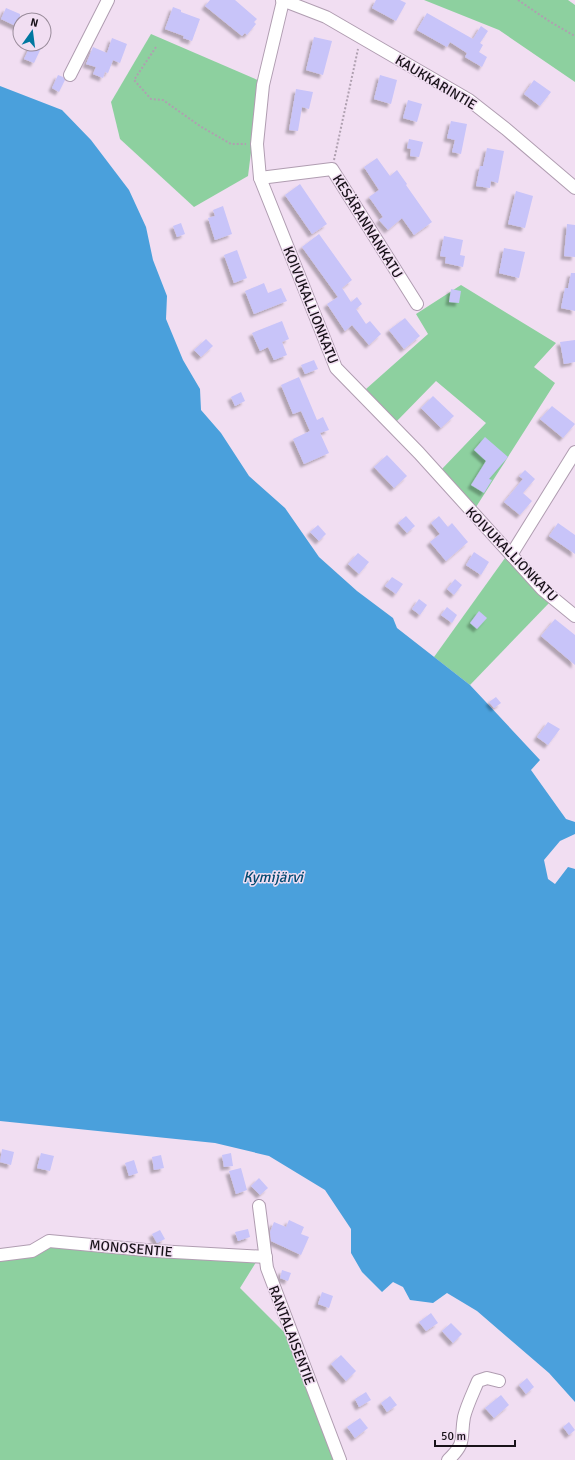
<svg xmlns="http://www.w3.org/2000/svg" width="575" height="1460" viewBox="0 0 575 1460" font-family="Signika,sans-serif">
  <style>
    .green { fill: #8dd09f }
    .water { fill: #4aa0dc }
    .building { fill: #c8c4f9; filter: url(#shadow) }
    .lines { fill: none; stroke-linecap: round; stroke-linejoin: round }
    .minor-casing { stroke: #b09db1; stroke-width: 14 }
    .path { stroke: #afa0b0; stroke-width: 2; stroke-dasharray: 2 2; stroke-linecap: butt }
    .minor { stroke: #fff; stroke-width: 12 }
    .labels { text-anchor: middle; stroke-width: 3; stroke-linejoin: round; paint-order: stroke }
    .street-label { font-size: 14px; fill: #181219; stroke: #f1def2 }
    .water-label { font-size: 15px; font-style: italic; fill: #034a71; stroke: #f1def2 }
  </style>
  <defs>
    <filter id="shadow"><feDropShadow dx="-3.5" dy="3.5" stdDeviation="1" flood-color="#0004"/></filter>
  </defs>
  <rect width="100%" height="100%" fill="#f1def2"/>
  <!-- green -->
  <g class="green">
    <path d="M424,0H568L575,5V82L499,30Z"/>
    <path d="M151,34L260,81L248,176L194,207L120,139L111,102Z"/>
    <path d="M461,285L556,343L534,367L555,383L476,507L441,470L486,423L436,381L395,423L366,389L428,334L416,314Z"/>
    <path d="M505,558L550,602L470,685L434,657Z"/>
    <path d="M50,1243L258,1259L240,1288L284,1332L334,1460H0V1258Z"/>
  </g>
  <!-- water -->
  <path class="water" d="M0,86L62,110L91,140L129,190L146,227L153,260L167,296L166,319L183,360L200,389L201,410L221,433L249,476L285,508L319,557L357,591L393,618L397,628L470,685L540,760L531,770L566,819L575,822V834L560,841L544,860L548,879L555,884L568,867L575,869V1402L549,1373L477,1311L447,1293L433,1303L410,1300L403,1287L393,1282L382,1292L362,1272L351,1253V1229L325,1190L269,1156L215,1143L0,1121Z"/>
  <!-- building -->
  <g class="building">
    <path d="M210,0H235L257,19L254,22L256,24L247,35L245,33L242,36L205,6Z"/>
    <path d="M376,0H400L406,3L396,21L372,8Z"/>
    <path d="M173,7L181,10V12L200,19L192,41L183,38L184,36L165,29Z"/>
    <path d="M6,8L20,14V28L1,19Z"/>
    <path d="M427,13L473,39L481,26L488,31L480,43L483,45L479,52L487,57L482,67L465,57L467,53L450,42L447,47L417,30Z"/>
    <path d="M314,37L332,41L323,75L306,70Z"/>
    <path d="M112,38L127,44L120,63L113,60L108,73L105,72L103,78L93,74L96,67L86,64L93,47L107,53Z"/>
    <path d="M31,44H37L42,46L34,63L24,59Z"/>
    <path d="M58,75L63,77L65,80L59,92L52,88Z"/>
    <path d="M380,75L397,80L391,104L374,99Z"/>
    <path d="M534,80L551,92L540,106L524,94Z"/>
    <path d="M296,89L313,92L309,109L302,107L298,131L289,130Z"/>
    <path d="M408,100L422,104L417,122L403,118Z"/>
    <path d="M451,121L467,124L461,154L452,152L455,140L447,138Z"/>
    <path d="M409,139L423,142L419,157L410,156L411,149L407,148Z"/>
    <path d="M487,148L504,151L498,183L491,181L490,188L476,186L480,166H483Z"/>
    <path d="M377,158L390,176L397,170L407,184L406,185L432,222L414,235L402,218L388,230L379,220L383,217L369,197L379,190L364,167Z"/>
    <path d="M300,184L327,224L312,234L285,195Z"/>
    <path d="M516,191L533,196L525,228L508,224Z"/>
    <path d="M223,206L232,234L215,240L208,218L215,216L213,210Z"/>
    <path d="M181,223L185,234L177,237L173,226Z"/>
    <path d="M567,224L575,225V257L564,256Z"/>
    <path d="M319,234L352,280L342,288L351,302L357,297L362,304L356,309L366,324L370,321L381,334L369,345L352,325L345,331L327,304L338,297L302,247Z"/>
    <path d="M444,236L463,240L460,255L465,256L463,267L445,263L446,257L440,256Z"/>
    <path d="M504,248L525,252L519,278L499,273Z"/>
    <path d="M237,250L247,278L234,283L224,255Z"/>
    <path d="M571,273H575V311L561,308L565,288H568Z"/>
    <path d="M264,283L268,293L281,288L287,301L254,314L245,291Z"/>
    <path d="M451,289L461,291L459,303L449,302Z"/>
    <path d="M405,318L420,336L404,349L389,330Z"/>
    <path d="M282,321L289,339L282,342L287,355L274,360L268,347L260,351L252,333Z"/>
    <path d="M206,339L213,346L201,357L194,350Z"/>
    <path d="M575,340V362L564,364L560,342Z"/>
    <path d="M314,360L318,369L305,374L301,365Z"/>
    <path d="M299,377L317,420L323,417L329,430L320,433L329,453L304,464L293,439L310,431L301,411L293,414L281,385Z"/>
    <path d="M241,392L245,401L235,406L231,397Z"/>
    <path d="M433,396L454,416L441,428L421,408Z"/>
    <path d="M552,406L575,424L563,438L540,419Z"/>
    <path d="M485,437L508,457L489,479L492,480L484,493L471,485L486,461L474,450Z"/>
    <path d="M387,455L407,476L394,488L374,467Z"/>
    <path d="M525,470L535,479L523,493L532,501L520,515L504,502L523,479L519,476Z"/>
    <path d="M406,516L415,526L407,533L398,523Z"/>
    <path d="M439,516L448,527L452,523L468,542L446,561L430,542L440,534L431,523Z"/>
    <path d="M558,523L575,535V554L549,536Z"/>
    <path d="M318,525L326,534L319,541L310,532Z"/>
    <path d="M474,552L489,562L481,575L466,565Z"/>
    <path d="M358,553L369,562L359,574L348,564Z"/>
    <path d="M392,577L403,584L396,594L385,586Z"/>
    <path d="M455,579L462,585L454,595L447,589Z"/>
    <path d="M419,599L427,605L420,615L412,609Z"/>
    <path d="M447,607L457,615L452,623L441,615Z"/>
    <path d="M479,611L487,618L477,629L470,623Z"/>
    <path d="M555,619L575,635V665L541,636Z"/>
    <path d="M496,697L501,703L494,708L489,702Z"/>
    <path d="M548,722L560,729L548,745L537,737Z"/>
    <path d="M2,1149L14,1152L11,1165L0,1162Z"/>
    <path d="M41,1153L54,1156L50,1171L37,1168Z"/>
    <path d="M231,1153L233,1166L224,1167L222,1155Z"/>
    <path d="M161,1155L164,1168L154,1170L152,1157Z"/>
    <path d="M134,1160L138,1173L129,1176L125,1163Z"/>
    <path d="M241,1168L247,1190L236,1194L229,1171Z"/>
    <path d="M259,1178L268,1188L260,1195L251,1186Z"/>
    <path d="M289,1220L304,1227L301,1234L309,1237L301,1255L271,1241L270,1232L274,1222L286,1227Z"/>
    <path d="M248,1229L250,1237L238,1241L235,1232Z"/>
    <path d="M160,1230L165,1239L157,1243L152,1234Z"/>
    <path d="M282,1270L291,1273L288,1281L280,1278Z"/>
    <path d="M322,1292L333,1296L329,1308L318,1304Z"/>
    <path d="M431,1313L438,1323L426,1331L419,1322Z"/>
    <path d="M451,1323L462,1334L453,1343L442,1331Z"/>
    <path d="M341,1355L356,1371L346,1381L331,1364Z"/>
    <path d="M527,1378L534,1387L526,1394L519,1385Z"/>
    <path d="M366,1392L371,1400L359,1407L355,1399Z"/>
    <path d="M501,1395L509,1405L494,1418L485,1408Z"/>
    <path d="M390,1396L397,1405L387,1412L381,1403Z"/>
    <path d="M360,1418L368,1428L355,1438L347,1427Z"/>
    <path d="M569,1422L575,1430L569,1435L563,1427Z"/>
  </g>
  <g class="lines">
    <defs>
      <g id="minor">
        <path d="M282,0L326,17L469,100L506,129L575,188"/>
        <path d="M283,1L263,85L257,144L260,178L336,368L419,453L542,589L575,616"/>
        <path d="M70,75L108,0"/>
        <path d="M260,178L332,169L417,304"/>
        <path d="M511,555L575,452"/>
        <path d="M259,1206L267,1268L340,1460"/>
        <path d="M0,1255L32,1251L49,1241L156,1251L266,1257"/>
        <path d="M448,1460C467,1442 460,1439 464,1417C467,1405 473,1393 478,1381L487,1378L499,1381"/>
      </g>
    </defs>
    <!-- minor casing -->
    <use href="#minor" class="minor-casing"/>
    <!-- path -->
    <g class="path">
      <path d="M518,0L549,21L575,36"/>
      <path d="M156,47L134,80L151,99L163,100L200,126L231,144H246"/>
      <path d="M334,160L358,49"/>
    </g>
    <!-- minor -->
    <use href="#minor" class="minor"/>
  </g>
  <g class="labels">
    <!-- street labels -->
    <g class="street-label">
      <text transform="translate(436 82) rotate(31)" y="5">KAUKKARINTIE</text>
      <text transform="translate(368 226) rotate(58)" y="5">KESÄRANNANKATU</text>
      <text transform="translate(311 305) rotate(68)" y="5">KOIVUKALLIONKATU</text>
      <text transform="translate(512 554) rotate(46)" y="5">KOIVUKALLIONKATU</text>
      <text transform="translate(131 1248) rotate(5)" y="5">MONOSENTIE</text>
      <text transform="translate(292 1335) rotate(69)" y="5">RANTALAISENTIE</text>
    </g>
    <!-- water labels -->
    <g class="water-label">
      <text x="273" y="882">Kymijärvi</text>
    </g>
  </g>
  <!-- north arrow -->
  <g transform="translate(32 32) rotate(14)"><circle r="19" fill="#f1def2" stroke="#9a8c9b"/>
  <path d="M0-3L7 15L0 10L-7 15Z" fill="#0077a0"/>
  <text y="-6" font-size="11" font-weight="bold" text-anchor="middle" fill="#181219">N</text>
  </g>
  <!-- scale -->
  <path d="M435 1440v6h80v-6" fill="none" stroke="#181219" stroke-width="2"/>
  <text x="441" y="1440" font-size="12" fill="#181219" stroke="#f1def2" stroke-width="3" paint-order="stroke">50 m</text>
</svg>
